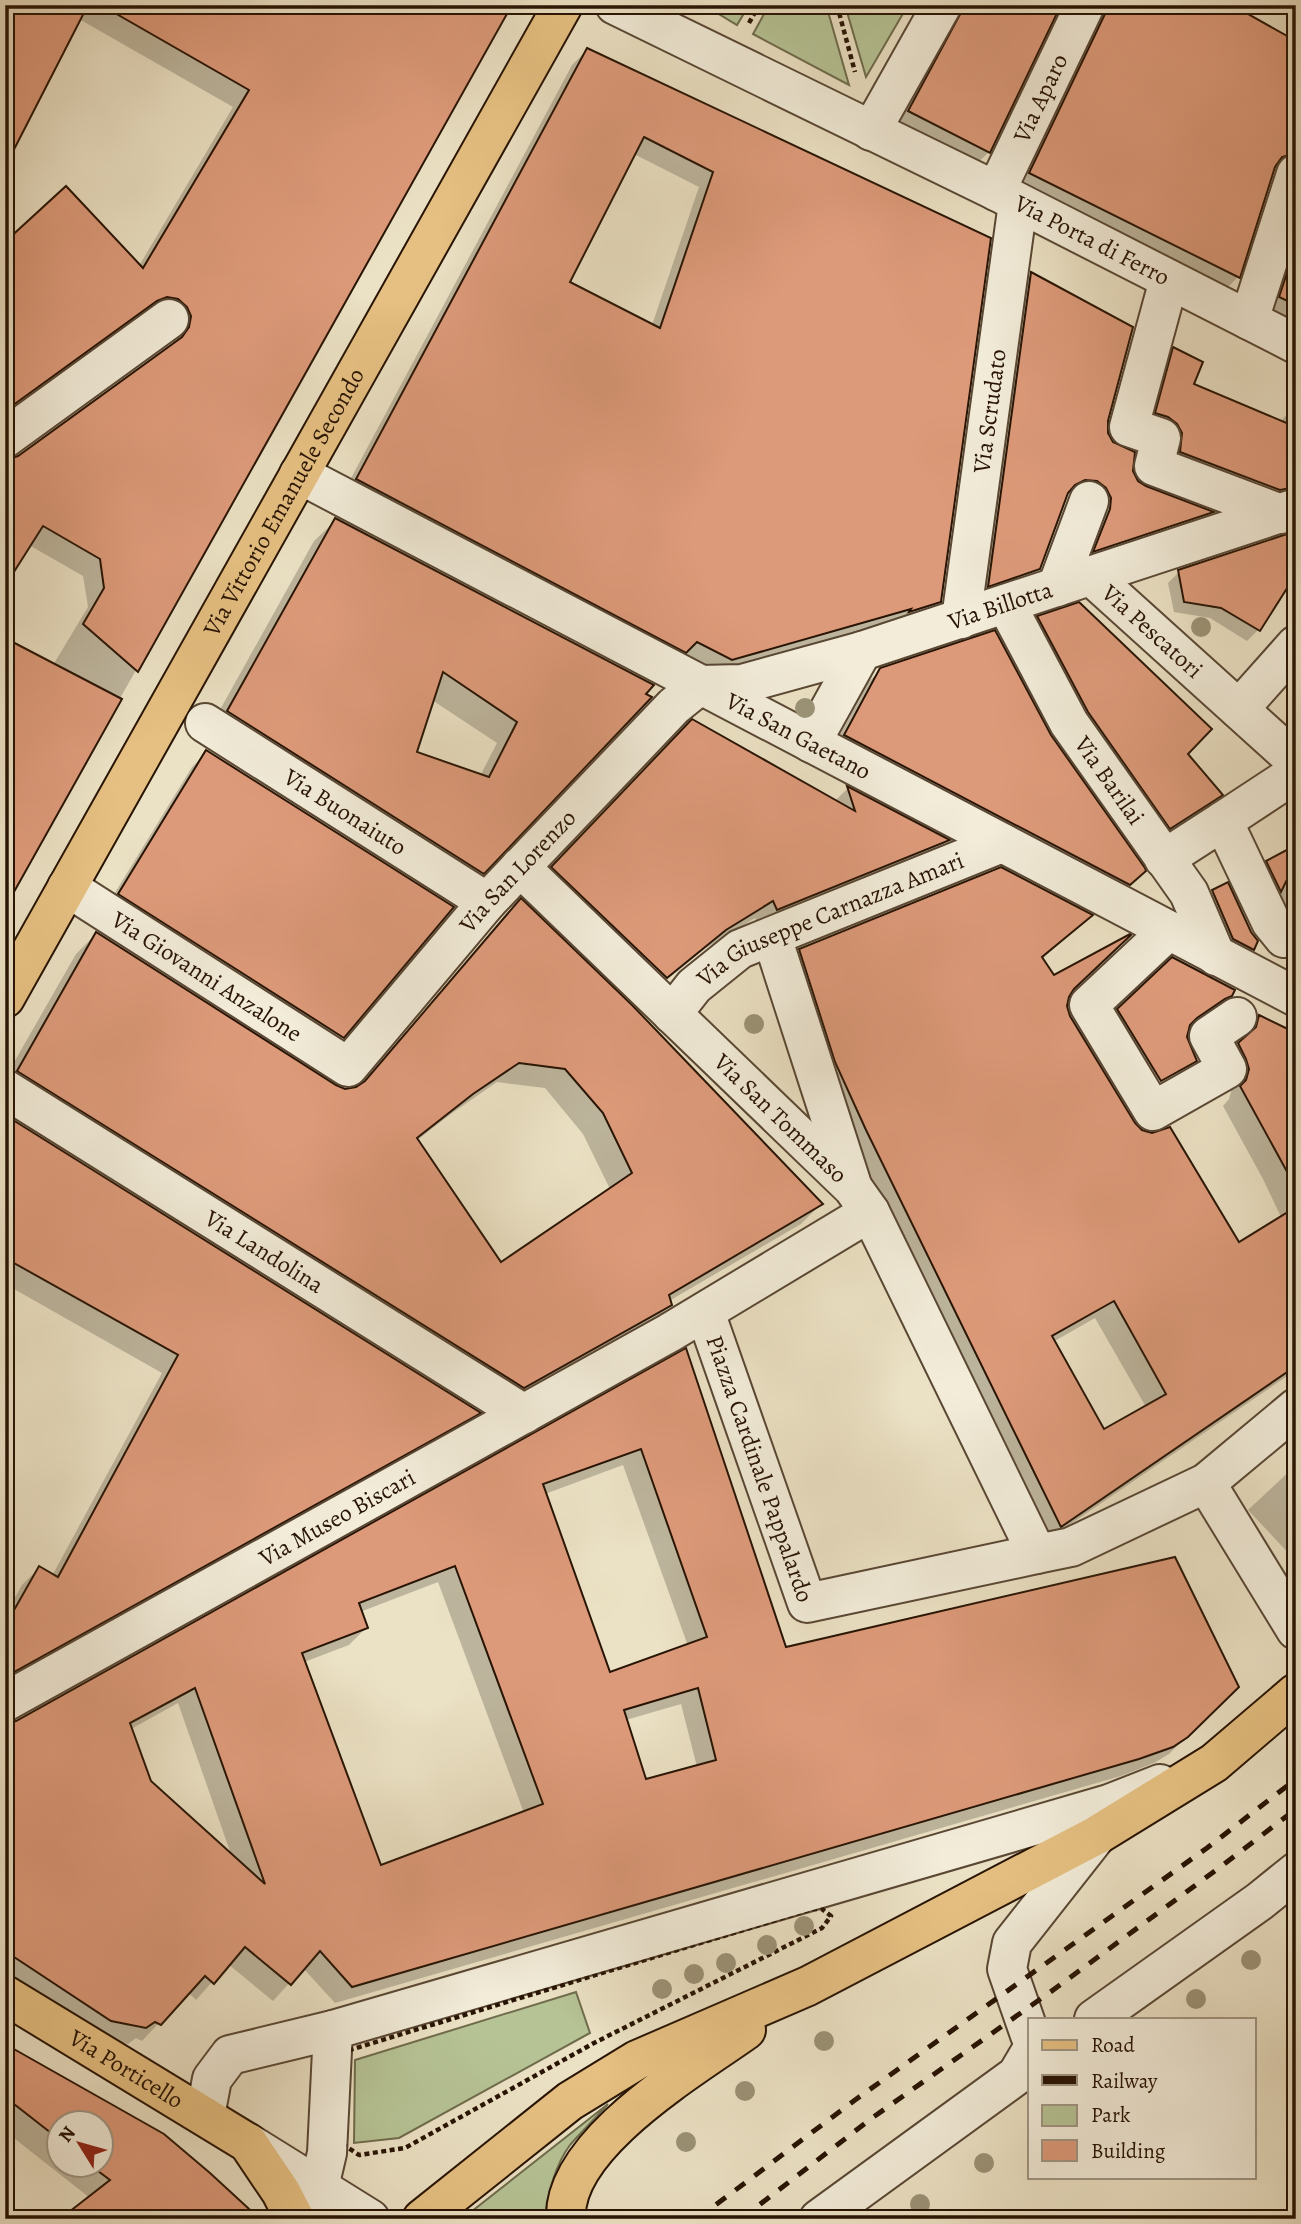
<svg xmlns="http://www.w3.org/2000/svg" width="1301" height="2224" viewBox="0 0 1301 2224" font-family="Alegreya,serif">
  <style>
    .green { fill: #b6c395; stroke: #6f6c4c; stroke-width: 2 }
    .shadow { fill: #0003; fill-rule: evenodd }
    .building { fill: #dd9a7a; stroke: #281404; stroke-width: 2; fill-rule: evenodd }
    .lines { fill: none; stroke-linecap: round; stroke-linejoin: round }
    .minor-casing { stroke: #594734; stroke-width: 42 }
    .major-casing { stroke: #281404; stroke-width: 42 }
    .path { stroke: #281404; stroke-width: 4.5; stroke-dasharray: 5 3.5; stroke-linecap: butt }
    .minor { stroke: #f2ecd9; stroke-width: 38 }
    .major { stroke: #e6c082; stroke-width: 38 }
    .rail { stroke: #281404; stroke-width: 5; stroke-dasharray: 12 12; stroke-linecap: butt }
    .tree { fill: #9b9276 }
    .labels { text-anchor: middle; stroke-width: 7; stroke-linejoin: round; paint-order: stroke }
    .street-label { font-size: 24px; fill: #281404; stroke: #f2ecd9 }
  </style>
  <rect width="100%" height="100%" fill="#ebe1c4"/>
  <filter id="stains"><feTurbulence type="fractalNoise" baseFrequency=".00286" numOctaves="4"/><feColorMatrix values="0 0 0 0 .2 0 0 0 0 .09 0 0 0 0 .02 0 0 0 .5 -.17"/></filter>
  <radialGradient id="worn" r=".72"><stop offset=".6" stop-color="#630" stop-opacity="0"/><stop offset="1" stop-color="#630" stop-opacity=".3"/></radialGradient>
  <!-- green -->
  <g class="green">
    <path d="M704,5H749L737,25Z"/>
    <path d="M769,5H816L827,8L849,85L753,34Z"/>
    <path d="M845,5H908L866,77Z"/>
    <path d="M576,1992L590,2033L399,2138L354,2143L355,2060Z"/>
    <path d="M608,2104C596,2118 582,2131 570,2145C557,2162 545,2198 546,2219H462Z"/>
  </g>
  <!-- shadow -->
  <g class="shadow">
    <path d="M17,5H510L5,903L53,665L88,607L83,576L29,545L19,457L173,345L174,334L148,314L138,317L5,414V243L139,266L233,107L79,19Z"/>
    <path d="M960,5H1059L989,152L972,168L893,127Z"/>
    <path d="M1083,5H1228L1296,44V175L1287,169L1273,168L1238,277L1222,293L1014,190Z"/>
    <path d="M587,50L989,239L940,601L924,617L716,674L342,495L572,65ZM634,154L699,187L652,325L567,282Z"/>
    <path d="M1296,215V330L1264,314Z"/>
    <path d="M1031,274L1106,421V433L1137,482L1145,488L1211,513L1198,525L1081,564L1083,494L1069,493L1066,494L1039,568L1024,583L975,599L1017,287Z"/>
    <path d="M1174,349L1192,385L1280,422L1292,409L1296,411V497L1169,464L1145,424L1163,360Z"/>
    <path d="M336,520L651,686L461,894L207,733L314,541ZM432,700L497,743L480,776L415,753Z"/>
    <path d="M1296,571L1258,630L1247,641L1210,618L1174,612L1168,583L1179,572Z"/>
    <path d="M1038,618L1185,754L1220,795L1206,809L1155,842L1024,632Z"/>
    <path d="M881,670L1050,736L1133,882L1117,895L834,746L869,681Z"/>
    <path d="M674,740L835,801L848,788L947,841L930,858L759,927L755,918L706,948L648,995L534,886Z"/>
    <path d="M207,752L452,907L342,1037L327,1052L105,909L192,767Z"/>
    <path d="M1296,847V944L1257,873L1267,863Z"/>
    <path d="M1227,884L1250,933L1256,941L1252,949L1241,960L1201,903L1213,892Z"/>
    <path d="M521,901L821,1204L801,1224L669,1301L670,1305L650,1325L503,1408L5,1078L76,954L96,934L335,1087L345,1090L358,1088L501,921ZM497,1082L545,1088L583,1134L610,1189L500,1264L416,1141L451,1114Z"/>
    <path d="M1090,916L1042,959L1054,977L1070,992L1065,1006L1068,1016L1133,1124L1238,1244L1281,1217L1263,1179L1223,1106L1229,1099L1232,1088L1221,1062L1240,1044L1241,1035L1259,1018L1296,1047V1370L1043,1543L862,1177L782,968L800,950ZM1095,1318L1146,1407L1104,1432L1053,1342Z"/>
    <path d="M1296,951V972L1291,963L1295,957Z"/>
    <path d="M1231,995L1220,1006L1188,1025L1185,1037L1195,1060L1186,1070L1150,1090L1108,1020L1118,1010ZM1187,1065V1069L1154,1087L1152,1084Z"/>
    <path d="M5,1117L478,1413L461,1429L5,1683V1615L22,1585L39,1568L52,1576L162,1373L14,1289L5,1304Z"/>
    <path d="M685,1351L785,1649L1237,1686L1169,1754L1154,1763L1121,1776L335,2003L303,1968L273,2001L228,1964L196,2000L188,1992L142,2041L136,2038L128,2044L93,2037L5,1979V1883L16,1723ZM623,1465L688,1646L609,1674L545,1494ZM438,1582L524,1813L380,1867L304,1662L349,1645L366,1628L360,1612ZM178,1703L232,1857L150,1782L131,1729ZM681,1704L697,1767L645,1782L626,1720Z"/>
    <path d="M1296,1465V1561L1248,1510Z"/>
    <path d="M5,2046L253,2219L90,2198L5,2131ZM60,2122H102V2164H60Z"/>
  </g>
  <!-- building -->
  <g class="building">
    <path d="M5,5H88L5,167Z"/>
    <path d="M101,5H512L138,672L83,624L104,588L100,559L43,526L5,586V460L18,456L182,337L189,327L191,316L187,307L178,299L167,297L157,301L5,411V242L66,186L143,268L249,90Z"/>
    <path d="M965,5H1061L990,153L908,111Z"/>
    <path d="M1107,5H1232L1296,41V153L1282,157L1275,167L1240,278L1029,173L1105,14Z"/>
    <path d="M587,48L991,238L941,602L909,612L911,609L732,660L697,642L686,653L356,479ZM644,137L713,172L660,328L570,282Z"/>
    <path d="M1296,246V305L1279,297Z"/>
    <path d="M1031,272L1133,327L1108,421V433L1113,442L1135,452L1133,471L1138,481L1146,486L1214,512L1093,552L1110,509L1111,498L1106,488L1097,481L1085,480L1075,485L1068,493L1040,569L988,587Z"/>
    <path d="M1173,347L1203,362L1194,384L1296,427V487L1280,490L1180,452L1182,433L1177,424L1168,417L1155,413Z"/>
    <path d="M335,518L654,685L646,694L652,697L484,874L227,711ZM443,672L517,722L489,777L417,752Z"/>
    <path d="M1296,531V574L1260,631L1221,608L1184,602L1178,570Z"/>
    <path d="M1079,602L1212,729L1188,754L1223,795L1170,829L1088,712L1037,616Z"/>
    <path d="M995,630L1051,735L1145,868L1146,871L1130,885L844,735L880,668Z"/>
    <path d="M5,638L122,699L5,908Z"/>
    <path d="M692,719L855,811L847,786L950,840L777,910L773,901L726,930L667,978L551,867Z"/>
    <path d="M206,750L454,907L344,1038L118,894Z"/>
    <path d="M1296,845V861L1281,892L1266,861Z"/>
    <path d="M1001,867L1093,915L1042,957L1054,975L1130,934L1131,935L1074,989L1069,997L1067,1006L1070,1016L1135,1123L1142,1130L1152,1133L1170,1127L1239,1242L1296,1207V1366L1061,1527L866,1130L835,1062L799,949ZM1114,1301L1166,1394L1104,1429L1052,1336Z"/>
    <path d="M1228,882L1251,932L1258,941L1254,950L1233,939L1212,890Z"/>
    <path d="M521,898L632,1005L823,1204L669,1295L672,1305L524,1388L17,1071L96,932L336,1085L345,1089L356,1087L365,1081ZM519,1063L565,1069L603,1113L632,1173L501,1262L417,1138L473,1094Z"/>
    <path d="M1172,957L1235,990L1232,996L1225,999L1197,1018L1190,1025L1187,1037L1197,1061L1161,1081L1117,1009Z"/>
    <path d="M1259,1015L1296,1033V1188L1240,1086L1246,1080L1249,1069L1246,1059L1238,1043L1256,1027Z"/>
    <path d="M5,1115L481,1413L5,1677V1626L39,1566L58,1577L178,1355L5,1258Z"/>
    <path d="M686,1348L786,1647L1175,1557L1239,1687L1188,1737L1173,1747L1139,1759L352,1987L320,1951L291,1985L245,1947L214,1984L205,1976L161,2025L155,2022L146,2028L111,2021L5,1951V1724L16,1721ZM641,1449L707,1637L610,1672L543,1484ZM455,1566L543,1804L381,1865L302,1653L368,1628L359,1603ZM195,1688L265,1884L151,1781L130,1723ZM698,1688L716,1760L646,1779L624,1710Z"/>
    <path d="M5,2044L164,2134L210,2173L260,2219H60L110,2180L90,2165H102V2123H60V2140L5,2097Z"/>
  </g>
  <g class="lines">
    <defs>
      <g id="minor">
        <path id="s1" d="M615,5L996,191L1296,344"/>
        <path d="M871,131L942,5"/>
        <path id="s2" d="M996,191L1085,5"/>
        <path d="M1169,280L1129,427L1161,438L1154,466L1281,514"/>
        <path d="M1249,320L1296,174"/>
        <path d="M5,438L169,319"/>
        <path id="s3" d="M299,474L1296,997"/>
        <path id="s4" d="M1090,575L1296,761"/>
        <path d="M1057,587L1089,501"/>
        <path id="s5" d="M1006,604L1069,723L1189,893L1216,956"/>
        <path id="s6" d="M961,619L1018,203"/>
        <path id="s7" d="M700,685L742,684L862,651L1296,508"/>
        <path d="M1239,709L1296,645"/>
        <path id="s8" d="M205,723L487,902"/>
        <path d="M811,743L862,651"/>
        <path d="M1223,821L1296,773"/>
        <path d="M1164,859L1223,821L1271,922L1284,938"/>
        <path id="s9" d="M520,867L853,1188L870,1212L1037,1554L1071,1547L1206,1483L1296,1408"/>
        <path id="s10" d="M67,887L348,1067L487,902L674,706L700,685"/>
        <path d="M1168,931L1089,1005L1153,1111L1227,1069L1209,1036L1237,1017"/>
        <path d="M772,937L851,1182"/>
        <path id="s11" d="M672,1014L694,986L740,949L1002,843"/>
        <path id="s12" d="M5,1089L524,1414"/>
        <path id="s13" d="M705,1312L807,1603L1037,1554"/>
        <path d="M1206,1483L1296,1630"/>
        <path id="s14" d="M5,1702L669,1333L870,1212"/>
        <path d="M1094,2019L1260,1901L1296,1872"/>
        <path d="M1030,2035L1007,1969L1012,1943L1097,1835"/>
        <path d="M205,2116L212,2079L230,2055L333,2030L1109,1804L1160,1784"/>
        <path d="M248,2143L370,2219"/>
        <path d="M308,2219L319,2187L327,2153L333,2030"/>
        <path d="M819,2219L1017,2075L1030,2053"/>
      </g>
      <g id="major">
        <path id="s15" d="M5,998L563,5"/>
        <path id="s16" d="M5,1995L248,2143L281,2192L295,2219"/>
        <path d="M422,2219L570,2101L637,2060L808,1986L1097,1835L1214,1763L1296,1693"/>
        <path d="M566,2219C562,2144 693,2068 746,2030"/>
      </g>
    </defs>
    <!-- minor casing -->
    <use href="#minor" class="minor-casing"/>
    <!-- major casing -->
    <use href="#major" class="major-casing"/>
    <!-- path -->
    <g class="path">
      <path d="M837,5L855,72"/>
      <path d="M749,23L759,5"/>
      <path d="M812,1909H822L831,1916L822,1928L594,2043L405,2148L359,2155L344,2145L343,2052Z"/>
    </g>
    <!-- minor -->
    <use href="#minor" class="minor"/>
    <!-- major -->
    <use href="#major" class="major"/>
    <!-- rail -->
    <g class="rail">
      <path d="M697,2219L855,2100L1207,1848L1296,1779"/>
      <path d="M741,2219L872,2118L1049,1993L1223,1865L1296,1809"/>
    </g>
  </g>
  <!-- trees -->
  <g class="tree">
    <circle cx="1201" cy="627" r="10"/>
    <circle cx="805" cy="708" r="10"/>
    <circle cx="754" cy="1024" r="10"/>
    <circle cx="804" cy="1926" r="10"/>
    <circle cx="767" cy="1945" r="10"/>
    <circle cx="1251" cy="1960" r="10"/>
    <circle cx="726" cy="1963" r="10"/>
    <circle cx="694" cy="1974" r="10"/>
    <circle cx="662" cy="1989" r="10"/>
    <circle cx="1196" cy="1999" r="10"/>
    <circle cx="824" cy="2041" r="10"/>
    <circle cx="745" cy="2091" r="10"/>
    <circle cx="686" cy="2142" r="10"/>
    <circle cx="984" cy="2163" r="10"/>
    <circle cx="920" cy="2204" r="10"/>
  </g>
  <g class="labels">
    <!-- street labels -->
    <g class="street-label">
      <text dy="8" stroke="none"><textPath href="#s2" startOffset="103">Via Aparo</textPath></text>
      <text dy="8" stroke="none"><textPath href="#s1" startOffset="532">Via Porta di Ferro</textPath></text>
      <text dy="8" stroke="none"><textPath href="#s6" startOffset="210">Via Scrudato</textPath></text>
      <text dy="8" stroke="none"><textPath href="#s15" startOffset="569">Via Vittorio Emanuele Secondo</textPath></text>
      <text dy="8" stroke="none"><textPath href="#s7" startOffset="312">Via Billotta</textPath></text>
      <text dy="8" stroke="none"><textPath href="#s4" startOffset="84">Via Pescatori</textPath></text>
      <text dy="8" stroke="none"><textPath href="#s3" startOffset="564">Via San Gaetano</textPath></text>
      <text dy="8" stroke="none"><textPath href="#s5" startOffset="205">Via Barilai</textPath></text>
      <text dy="8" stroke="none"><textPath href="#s8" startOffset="166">Via Buonaiuto</textPath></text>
      <text dy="8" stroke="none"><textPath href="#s10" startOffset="593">Via San Lorenzo</textPath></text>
      <text dy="8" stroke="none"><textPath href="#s11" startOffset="189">Via Giuseppe Carnazza Amari</textPath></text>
      <text dy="8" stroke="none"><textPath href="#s10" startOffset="166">Via Giovanni Anzalone</textPath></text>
      <text dy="8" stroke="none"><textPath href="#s9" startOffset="362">Via San Tommaso</textPath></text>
      <text dy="8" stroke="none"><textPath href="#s12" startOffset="306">Via Landolina</textPath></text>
      <text dy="8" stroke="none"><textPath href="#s13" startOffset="166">Piazza Cardinale Pappalardo</textPath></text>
      <text dy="8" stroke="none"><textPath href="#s14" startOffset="380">Via Museo Biscari</textPath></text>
      <text dy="8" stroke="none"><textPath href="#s16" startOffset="142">Via Porticello</textPath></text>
    </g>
  </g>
  <!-- margin -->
  <rect width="1301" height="2224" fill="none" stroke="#ebe1c4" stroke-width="28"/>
  <rect x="7" y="7" width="1287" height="2210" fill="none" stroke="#281404" stroke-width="3.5"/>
  <rect x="14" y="14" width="1273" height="2196" fill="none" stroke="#281404" stroke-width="2"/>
  <!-- legend -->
  <rect x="1028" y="2018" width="228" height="161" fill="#f2ecd9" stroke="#a19684" stroke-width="2"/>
  <rect x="1042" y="2040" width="35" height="10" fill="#e6c082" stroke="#a19684" stroke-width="2"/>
  <text x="1091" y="2052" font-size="21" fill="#281404">Road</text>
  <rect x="1042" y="2075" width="35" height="10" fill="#281404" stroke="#a19684" stroke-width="2"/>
  <text x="1091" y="2088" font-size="21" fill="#281404">Railway</text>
  <rect x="1042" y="2105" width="35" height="21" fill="#b6c395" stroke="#a19684" stroke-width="2"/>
  <text x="1091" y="2122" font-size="21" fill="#281404">Park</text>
  <rect x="1042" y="2140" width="35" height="21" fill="#dd9a7a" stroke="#a19684" stroke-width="2"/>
  <text x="1091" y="2158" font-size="21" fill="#281404">Building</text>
  <!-- north arrow -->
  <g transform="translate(80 2144) rotate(307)"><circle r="33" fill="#f2ecd9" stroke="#a19684" stroke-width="2"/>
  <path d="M0-5L12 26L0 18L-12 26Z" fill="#8f2418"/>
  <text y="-10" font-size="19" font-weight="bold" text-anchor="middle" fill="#281404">N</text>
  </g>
  <rect width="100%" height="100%" filter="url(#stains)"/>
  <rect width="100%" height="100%" fill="url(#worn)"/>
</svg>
